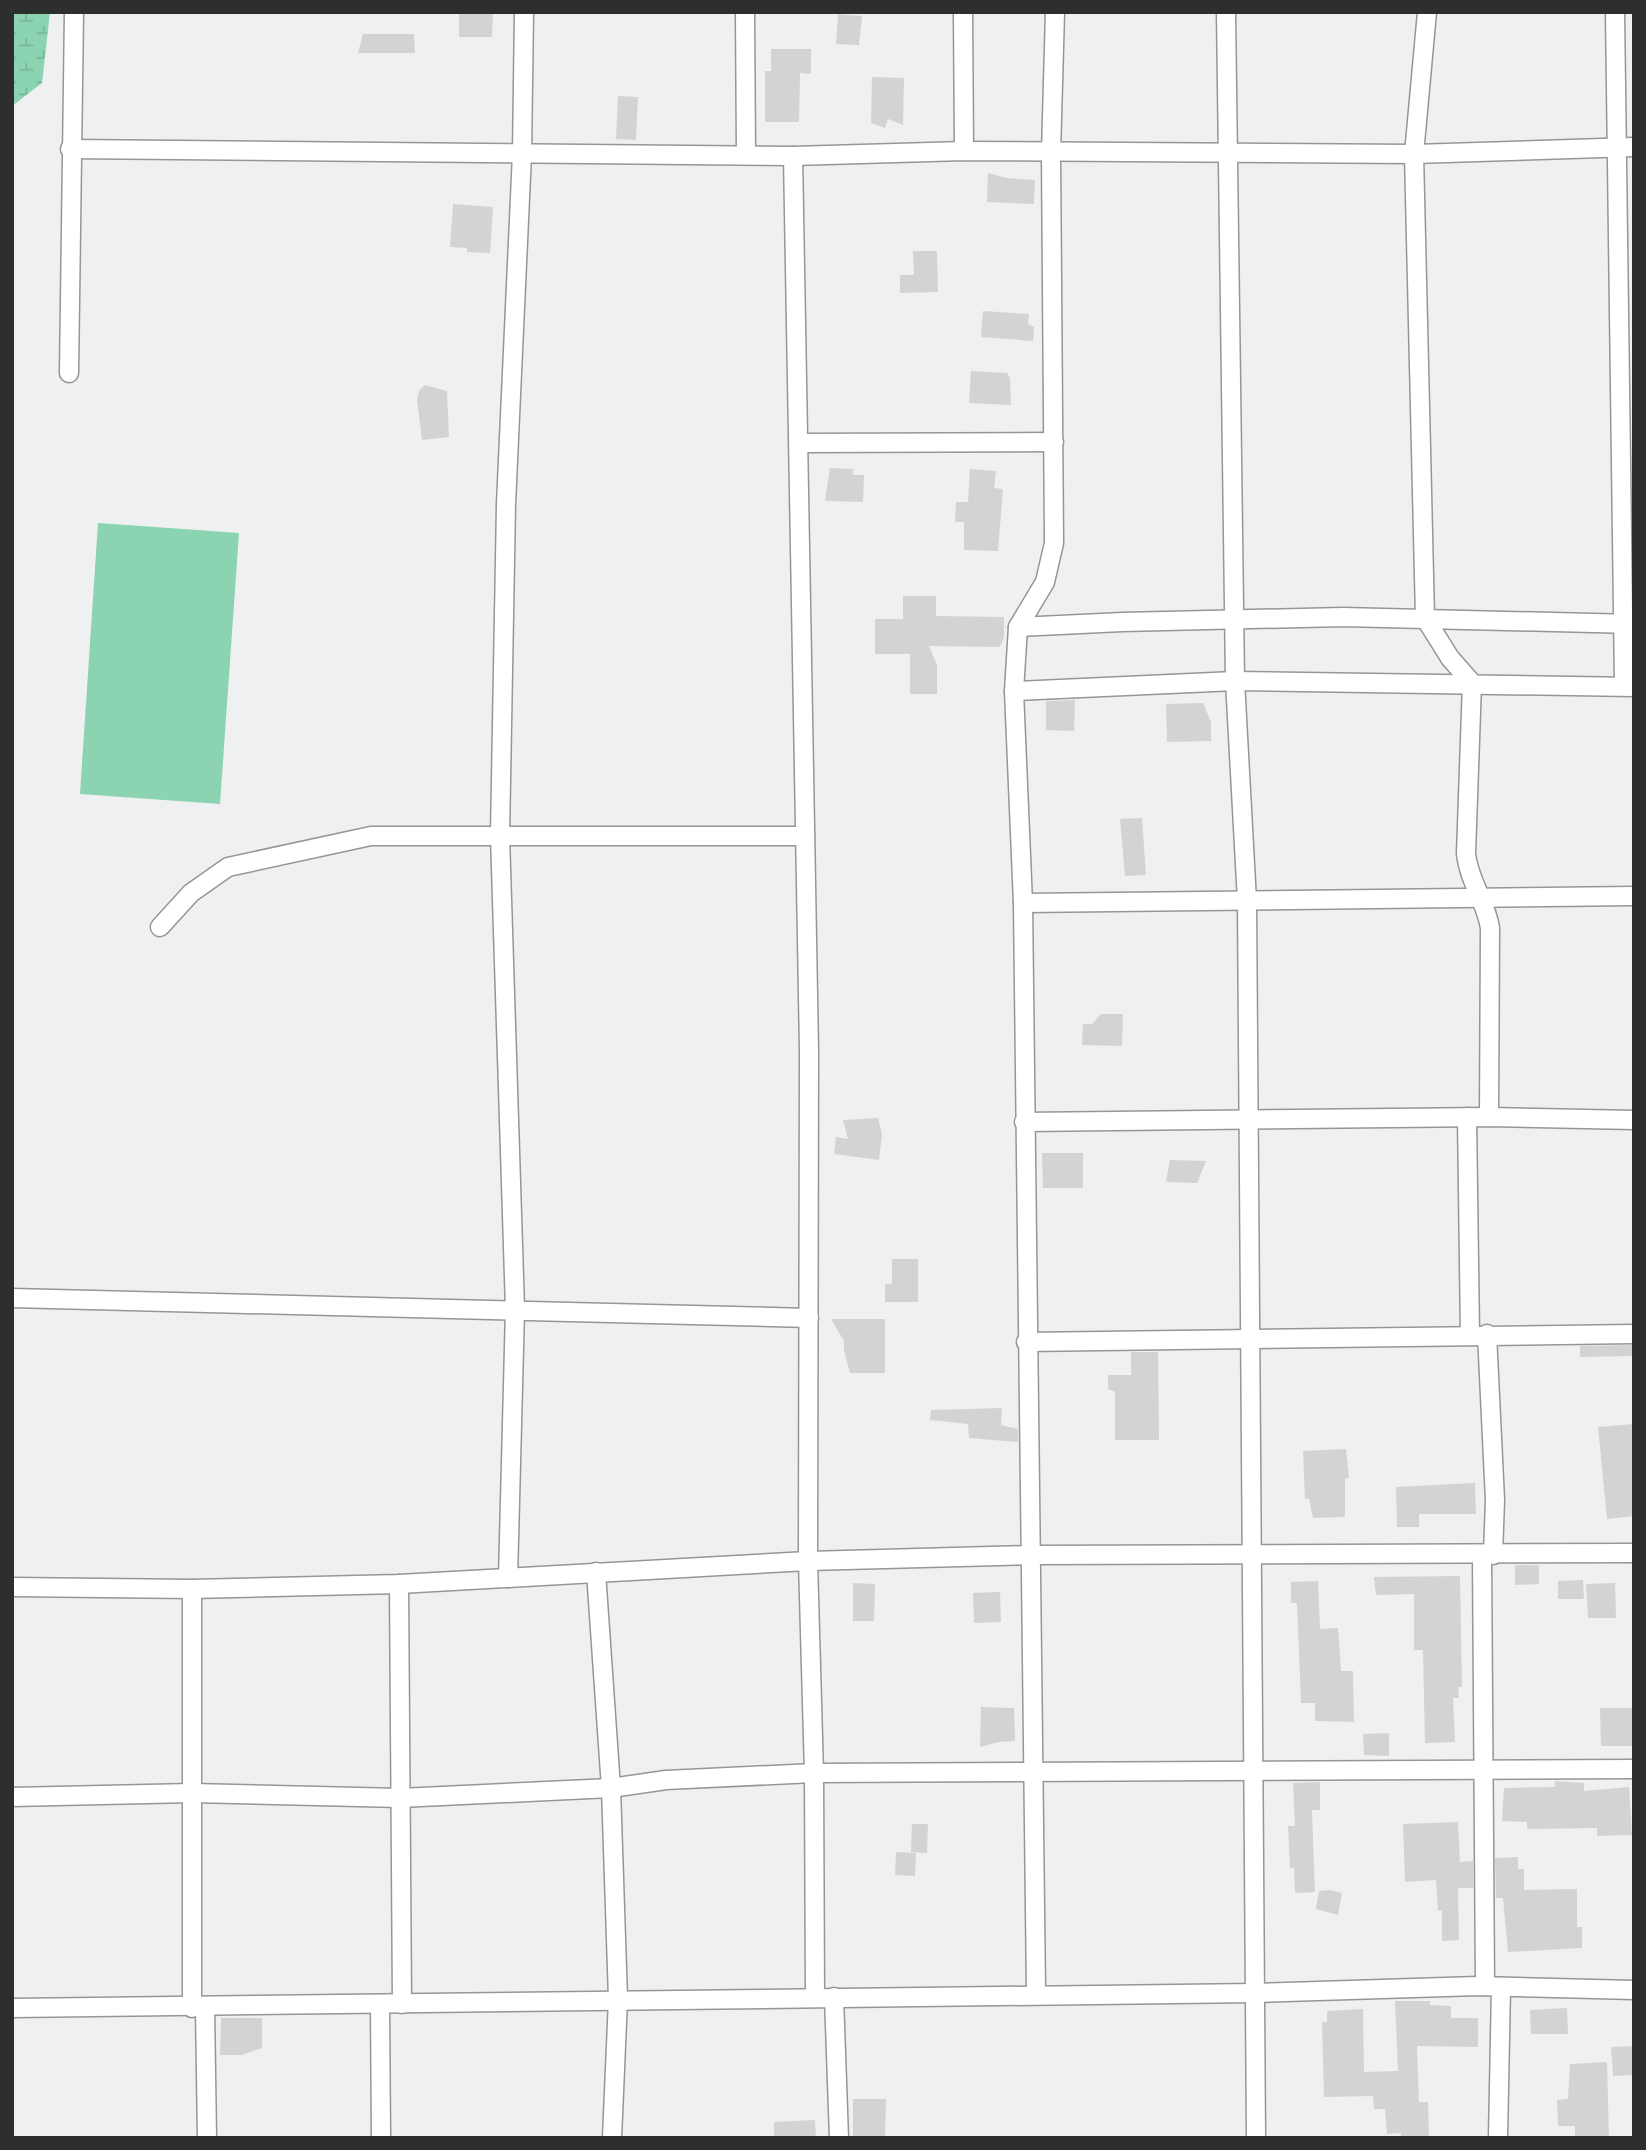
<svg xmlns="http://www.w3.org/2000/svg" width="1646" height="2150" viewBox="0 0 1646 2150" font-family="'Source Sans 3',sans-serif">
  <style>
    .wetland { fill: url(#wetland-marsh) }
    .pitch { fill: #8bd3b1 }
    .building { fill: #d2d3d4 }
    .lines { fill: none; stroke-linecap: round; stroke-linejoin: round }
    .minor-casing { stroke: #969697; stroke-width: 21 }
    .minor { stroke: #fff; stroke-width: 18 }
  </style>
  <defs>
    <pattern id="wetland-marsh" width="20" height="14" patternUnits="userSpaceOnUse" patternTransform="scale(1.75)"><rect width="20" height="14" fill="#8bd3b1"/><path d="M1 5h8M5 5V1M11 12h8M15 12V8" fill="none" stroke="#78b599"/></pattern>
  </defs>
  <rect width="100%" height="100%" fill="#eff0f1"/>
  <!-- wetland -->
  <path class="wetland" d="M12,12H50L42,83L12,106Z"/>
  <!-- pitch -->
  <path class="pitch" d="M98,523L239,533L220,804L80,794Z"/>
  <!-- building -->
  <g class="building">
    <path d="M459,12H493L492,37H459Z"/>
    <path d="M838,14L862,16L859,45L836,44Z"/>
    <path d="M363,34H414L415,53H358Z"/>
    <path d="M771,49H811V74L800,73L799,122H765V71H771Z"/>
    <path d="M872,77L904,78L903,125L888,119L885,128L871,123Z"/>
    <path d="M618,96L638,97L636,140L616,139Z"/>
    <path d="M988,173L1006,178L1035,180L1034,204L987,202Z"/>
    <path d="M453,204L493,207L490,253L467,252V248L450,247Z"/>
    <path d="M913,251H937L938,292L900,293V275H914Z"/>
    <path d="M983,311L1029,314L1028,324L1034,327L1033,341L981,337Z"/>
    <path d="M971,371L1007,373L1010,378L1011,405L969,403Z"/>
    <path d="M425,385L447,391L449,437L422,440L417,400L419,391Z"/>
    <path d="M830,468L853,469V475H864L863,502L825,501Z"/>
    <path d="M970,469L996,471L994,488L1003,489L998,551L964,550V522H955L956,502H968Z"/>
    <path d="M903,596H936V616L1004,617V637L1000,647L929,646L937,665V694H910V654H875V619H903Z"/>
    <path d="M1075,700L1074,731L1046,730V701Z"/>
    <path d="M1203,703L1211,722V741L1167,742L1166,704Z"/>
    <path d="M1142,818L1146,875L1125,876L1120,819Z"/>
    <path d="M1101,1014H1123L1122,1046L1082,1045L1083,1024H1092Z"/>
    <path d="M878,1118L882,1134L879,1160L834,1154L836,1137L848,1139L843,1120Z"/>
    <path d="M1042,1153H1083V1188H1043Z"/>
    <path d="M1170,1160L1206,1161L1197,1183L1166,1182Z"/>
    <path d="M892,1259H918V1302H885V1284H892Z"/>
    <path d="M831,1319H885V1373H850L844,1350V1341Z"/>
    <path d="M1634,1345V1356L1580,1357V1346Z"/>
    <path d="M1131,1352H1158L1159,1440H1115V1392L1108,1389V1375H1131Z"/>
    <path d="M1002,1408L1001,1425L1018,1429V1442L969,1438L968,1424L930,1420L931,1410Z"/>
    <path d="M1634,1424V1516L1607,1519L1598,1427Z"/>
    <path d="M1346,1449L1349,1478L1345,1479V1517L1313,1518L1309,1499H1305L1303,1451Z"/>
    <path d="M1475,1483L1476,1514H1419V1527H1397L1396,1487Z"/>
    <path d="M1515,1565H1539V1584L1515,1585Z"/>
    <path d="M1460,1576L1462,1687H1458L1459,1698H1453L1455,1742L1425,1743L1423,1650H1414V1594L1376,1595L1374,1577Z"/>
    <path d="M1583,1580L1584,1599H1558V1581Z"/>
    <path d="M1318,1581L1320,1629L1338,1628L1341,1671H1353L1354,1722L1315,1721V1703H1301L1297,1603H1291V1582Z"/>
    <path d="M853,1583L875,1584L874,1621H853Z"/>
    <path d="M1615,1583L1616,1618H1588L1586,1584Z"/>
    <path d="M1000,1592L1001,1622L974,1623L973,1593Z"/>
    <path d="M981,1707L1014,1708L1015,1741L998,1742L980,1747Z"/>
    <path d="M1600,1708H1634V1746H1601Z"/>
    <path d="M1389,1733V1756L1364,1755L1363,1734Z"/>
    <path d="M1555,1781L1584,1783V1791L1629,1787L1632,1835L1597,1836V1828L1527,1829V1822L1502,1821L1504,1788L1555,1787Z"/>
    <path d="M1320,1782V1810H1312L1315,1892L1295,1893L1294,1868H1290L1288,1826H1295L1293,1783Z"/>
    <path d="M1458,1822L1460,1862L1473,1861V1888H1458L1459,1940L1442,1941V1910L1438,1911L1436,1880L1405,1882L1403,1824Z"/>
    <path d="M912,1824H928L927,1853L911,1852Z"/>
    <path d="M896,1852L916,1853L915,1876L895,1875Z"/>
    <path d="M1518,1857V1869H1524V1890L1577,1889V1927H1582V1948L1508,1952L1503,1898H1496L1495,1858Z"/>
    <path d="M1330,1890L1342,1893L1338,1915L1316,1909L1319,1891Z"/>
    <path d="M1395,2001H1430V2005L1451,2006V2018H1478V2047L1417,2046L1419,2102H1428L1429,2138H1401V2133L1387,2134L1385,2109H1374L1373,2096L1324,2097L1322,2022H1327V2011L1363,2009L1364,2072L1398,2071Z"/>
    <path d="M1567,2008L1568,2034H1531L1530,2010Z"/>
    <path d="M221,2018H262V2048L242,2055H220Z"/>
    <path d="M1634,2046V2075L1613,2076L1611,2047Z"/>
    <path d="M1607,2062L1609,2138H1575V2126H1558L1557,2100L1568,2099L1570,2064Z"/>
    <path d="M853,2099H886L885,2138H853Z"/>
    <path d="M815,2120L816,2138H774V2122Z"/>
  </g>
  <g class="lines">
    <defs>
      <g id="minor">
        <path d="M745,12L746,155"/>
        <path d="M963,12L964,151"/>
        <path d="M1226,12L1235,681L1247,901L1256,2138"/>
        <path d="M1427,12L1414,154L1425,618L1450,658L1472,683L1466,854C1469,882 1486,901 1490,928L1489,1117"/>
        <path d="M1615,12L1624,686"/>
        <path d="M70,149L793,156L964,151L1414,154L1634,147"/>
        <path d="M793,156L809,1051L808,1561L814,1773L815,1997"/>
        <path d="M69,373L74,12"/>
        <path d="M800,443L1054,442"/>
        <path d="M1018,627L1122,622L1343,617L1633,624"/>
        <path d="M1014,691L1235,681L1634,687"/>
        <path d="M1023,903L1634,896"/>
        <path d="M160,927L191,893L228,867L371,836H805"/>
        <path d="M1467,1117L1470,1334"/>
        <path d="M1024,1122L1489,1117L1634,1120"/>
        <path d="M12,1298L809,1318"/>
        <path d="M1487,1334L1495,1500L1493,1555"/>
        <path d="M1026,1342L1634,1334"/>
        <path d="M1482,1555L1485,1986"/>
        <path d="M596,1572L611,1788L618,1999L612,2138"/>
        <path d="M508,1578L515,1309L500,836L506,504L522,154L524,12"/>
        <path d="M399,1584L402,2004"/>
        <path d="M12,1587L192,1589L399,1584L808,1561L1032,1555L1634,1553"/>
        <path d="M12,1797L192,1793L400,1798L611,1788L666,1780L814,1773L1634,1769"/>
        <path d="M1036,1993L1023,903L1014,691L1018,627L1045,582L1054,543L1051,153L1055,12"/>
        <path d="M834,1997L839,2138"/>
        <path d="M380,2004L381,2138"/>
        <path d="M12,2008L1256,1993L1478,1986L1634,1990"/>
        <path d="M192,2008V1589"/>
        <path d="M205,2008L207,2138"/>
        <path d="M1498,2138L1501,1987"/>
      </g>
    </defs>
    <!-- minor casing -->
    <use href="#minor" class="minor-casing"/>
    <!-- minor -->
    <use href="#minor" class="minor"/>
  </g>
  <!-- border -->
  <rect width="1646" height="2150" fill="none" stroke="#2d2e2e" stroke-width="28"/>
</svg>
